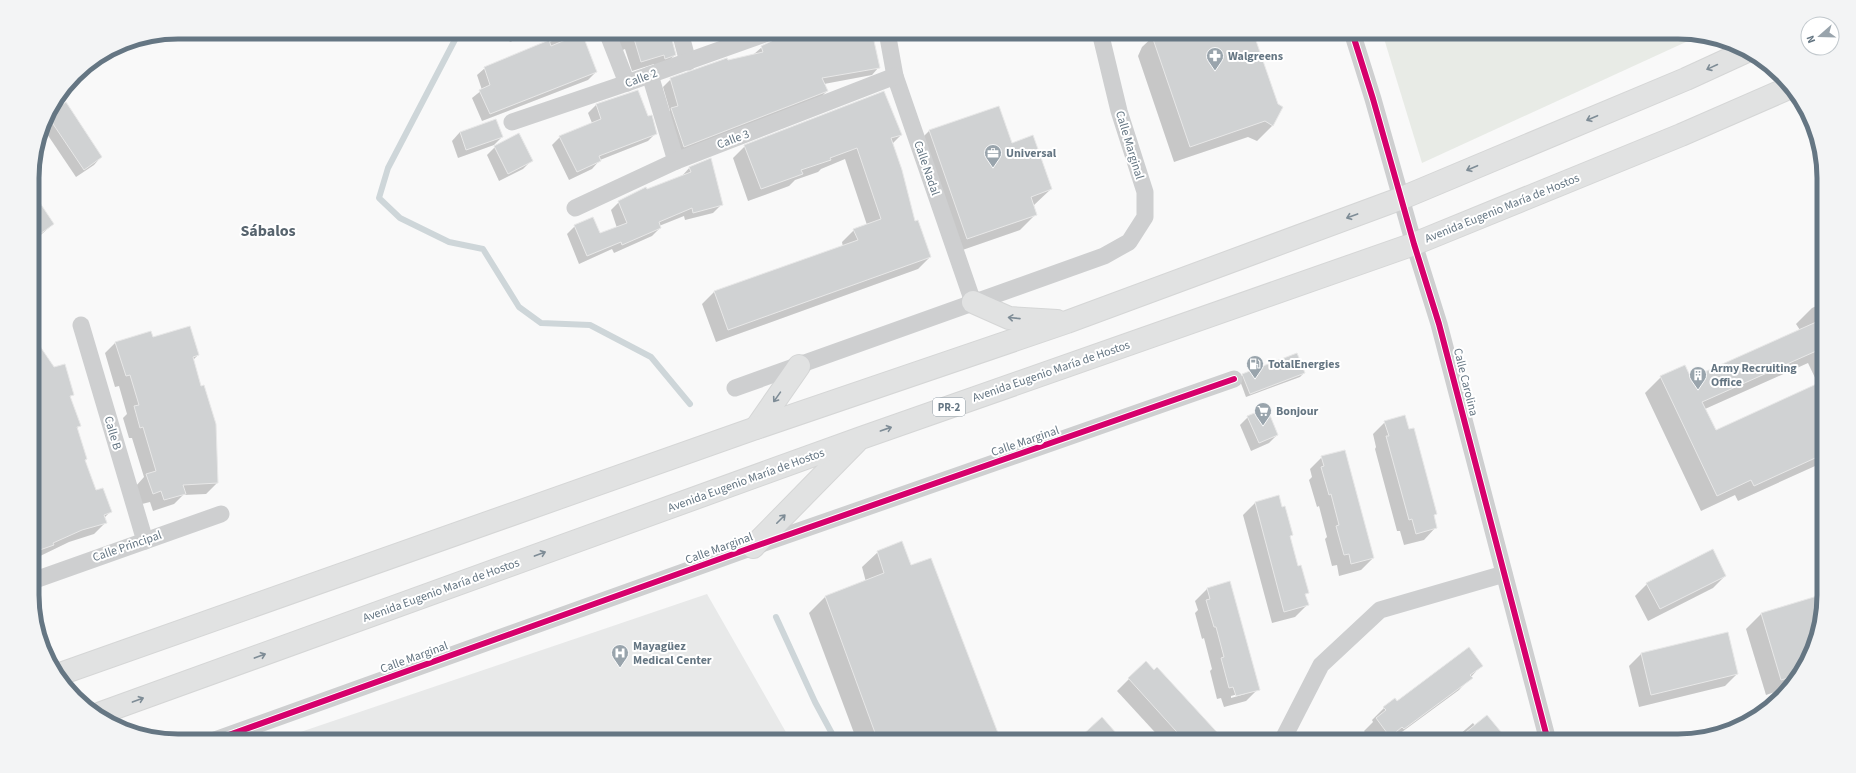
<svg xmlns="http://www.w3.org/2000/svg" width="1856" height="773" viewBox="0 0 1856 773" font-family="'Source Sans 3',sans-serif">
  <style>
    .built { fill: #e8e9e9 }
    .green { fill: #e8ebe6 }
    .shadow { fill: #0003; fill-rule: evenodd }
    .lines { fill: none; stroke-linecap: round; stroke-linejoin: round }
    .stream { stroke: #ced6d9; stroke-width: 6 }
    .building { fill: #d0d2d3; stroke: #e8e8e8 }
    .trunk-casing { stroke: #d5d6d6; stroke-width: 24 }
    .minor { stroke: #cecfd0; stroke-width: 17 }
    .trunk { stroke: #e1e2e2; stroke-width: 22 }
    .cycleway-casing { stroke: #fff; stroke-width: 8 }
    .cycleway { stroke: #d6006c; stroke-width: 6 }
    .oneway { stroke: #7e8c96 }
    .labels { text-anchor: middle; stroke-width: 4; stroke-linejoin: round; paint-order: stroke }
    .shield { fill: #fff; stroke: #939fa8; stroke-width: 1 }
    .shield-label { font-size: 11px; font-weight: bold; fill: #657683 }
    .poi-label { font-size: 12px; font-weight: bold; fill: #657683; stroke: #fff; text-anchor: start }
    .street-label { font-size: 12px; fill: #657683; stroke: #fff }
    .district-label { font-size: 16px; font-weight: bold; fill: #57646e; stroke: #fff }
    .rim { fill: none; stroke: #657683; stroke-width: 5 }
  </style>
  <rect width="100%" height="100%" fill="#f9f9f9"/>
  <!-- built -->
  <path class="built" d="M707,594L791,741H274Z"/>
  <!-- green -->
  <path class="green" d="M1382,32H1678L1699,36L1422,163Z"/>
  <!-- shadow -->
  <g class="shadow">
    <path d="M500,32H520L511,42L498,37Z"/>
    <path d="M574,32H580L596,72L588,80L482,121L472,98L482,90L477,75L485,68Z"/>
    <path d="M601,32H670L675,55L665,64L655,68L654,64L632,71L625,49L613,54Z"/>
    <path d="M674,32H707L679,37Z"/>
    <path d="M800,32H871L879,67L872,75L824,84L827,91L819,99L677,154L663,117L670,111L663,87L671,79L754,54L762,47L794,36Z"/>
    <path d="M1158,32H1252L1273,125L1257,141L1248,137L1174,162L1138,56L1142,47Z"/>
    <path d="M60,97L101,157L94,165L76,177L43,128L47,113Z"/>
    <path d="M596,105L648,118L656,133L648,141L600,160L592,169L569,180L552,145L560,137L592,123L588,113Z"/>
    <path d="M998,107L1011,145L1051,189L1033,206L1036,214L1020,230L951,254L913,147L929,131Z"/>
    <path d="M460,132L502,137L494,145L458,158L452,141Z"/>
    <path d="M901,135L892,144L914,222L930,257L918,269L716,342L702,304L714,292L843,247L842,242L854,230L867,225L845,159L821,169L818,172L795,180L789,186L748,201L733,158L745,146Z"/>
    <path d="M495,147L531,161L523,169L499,181L487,155Z"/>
    <path d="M690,167L721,205L713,213L685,220L684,216L659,226L660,228L652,236L614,253L612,249L579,264L567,234L575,226L599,234L617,228L611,210L619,202L682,176Z"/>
    <path d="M32,193L53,224L33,242Z"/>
    <path d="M1823,303L1824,462L1738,501L1735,495L1701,511L1645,393L1661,377L1691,379L1800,330L1796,324L1812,308ZM1808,363L1818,384L1715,431L1705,409Z"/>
    <path d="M33,337L73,394L70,397L79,426L77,429L85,460L95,492L110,512L104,518L106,522L94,534L69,542L34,559Z"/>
    <path d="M152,338L198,355L193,360L217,483L206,494L183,495L174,504L153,511L150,502L142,504L136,486L144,477L132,438H129L123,418L127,414L119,386L115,387L105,353L116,342Z"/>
    <path d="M1304,373L1300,377L1246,397L1239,378L1243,375Z"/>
    <path d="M1248,417L1277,435L1269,443L1251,451L1240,425Z"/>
    <path d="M1385,422L1435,514L1433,516L1436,527L1424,540L1404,545L1400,531H1397L1375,449L1376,447L1373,434Z"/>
    <path d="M1322,457L1373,558L1361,570L1339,576L1337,565L1332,566L1325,539L1327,537L1319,506L1317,507L1309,480L1312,477L1310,469Z"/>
    <path d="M1278,496L1292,535L1289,537L1297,567L1308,592L1305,595L1307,605L1295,617L1272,623L1243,515L1255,503Z"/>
    <path d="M878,552L910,566L1000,741H857L809,613L825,597L866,582L862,567Z"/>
    <path d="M1725,576L1713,588L1648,621L1635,596L1647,584Z"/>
    <path d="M1207,589L1258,689L1246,701L1224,707L1221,698L1217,699L1210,671L1212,669L1204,638L1202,639L1195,613L1198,610L1195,601ZM1245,692V694L1231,698V696Z"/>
    <path d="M1824,595L1816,642L1794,684L1790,687L1766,695L1746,629L1761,614Z"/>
    <path d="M1727,633L1737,674L1725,686L1639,707L1629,666L1641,654Z"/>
    <path d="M1481,666L1459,690L1391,740L1390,738L1387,741H1367L1370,739L1364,731L1373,722L1372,720L1384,708Z"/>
    <path d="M1129,679L1219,741H1163L1117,691Z"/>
    <path d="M1473,723L1475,726L1499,732L1491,741H1452Z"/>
    <path d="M1121,735L1127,741H1078L1119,737Z"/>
  </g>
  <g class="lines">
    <!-- stream -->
    <g class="stream">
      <path d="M459,32L388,168L379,198L400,218L449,242L483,249L519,307L541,323L590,325L651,357L690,404"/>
      <path d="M776,617L815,702L836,741"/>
    </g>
  </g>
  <!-- building -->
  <g class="building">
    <path d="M632,32H670L676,55L665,59L664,55L641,62Z"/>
    <path d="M797,32H872L880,68L822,78L828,91L684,147L671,108L678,106L670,78L727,58L728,60L763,52L761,46L778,38L798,34Z"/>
    <path d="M1157,32H1253L1278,104L1283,107L1273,126L1265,121L1190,147L1153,39Z"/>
    <path d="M582,33L597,72L490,114L479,90L490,85L484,67L549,40L551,46Z"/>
    <path d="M638,90L648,116L652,115L657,134L599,156L601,161L577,172L559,136L601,119L596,104Z"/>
    <path d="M884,91L902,135L891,138L902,170L915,221L918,220L931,257L728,330L714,291L858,240L853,229L881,219L857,148L830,158L831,160L801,170L803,174L761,189L744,145Z"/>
    <path d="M66,102L102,157L84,170L47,115Z"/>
    <path d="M999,106L1012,143L1033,135L1052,189L1031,197L1037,215L967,239L929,130Z"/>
    <path d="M496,119L503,137L466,150L460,132Z"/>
    <path d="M519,133L533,161L508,174L494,146Z"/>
    <path d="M711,158L723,205L693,213L692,208L659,222L661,228L622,245L621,242L587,256L574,225L593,217L600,233L627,223L618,201L646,187L647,189L691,172L689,167Z"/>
    <path d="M32,191L54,224L33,239V209Z"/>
    <path d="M1823,319V348L1702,402L1716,430L1823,381L1824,454L1754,486L1751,480L1717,496L1660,376L1685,365L1691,378Z"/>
    <path d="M190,326L199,355L193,357L201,386L204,385L216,424L218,483L183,485L186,494L164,500L161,491L153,494L146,474L156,471L143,427L140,428L134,406L139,405L130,375L126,376L115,342L151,331L153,337Z"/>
    <path d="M33,336L54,367L65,364L74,395L70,396L81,426L77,427L87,459L85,460L96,490L103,488L112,512L104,515L107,523L82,530L53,543L54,545L34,552Z"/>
    <path d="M1297,353L1305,373L1250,394L1242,374Z"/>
    <path d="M1267,408L1278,435L1259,443L1247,416Z"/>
    <path d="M1405,415L1409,429L1414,428L1437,514L1434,515L1437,528L1416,534L1412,519L1409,520L1386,436H1389L1384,421Z"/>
    <path d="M1345,450L1374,558L1351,564L1349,554L1344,555L1336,526L1339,525L1331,494L1329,495L1321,467L1324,466L1321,456Z"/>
    <path d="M1279,495L1282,507L1285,506L1293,535L1290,536L1298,566L1301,565L1309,593L1305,594L1309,605L1284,612L1255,502Z"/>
    <path d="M902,541L911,565L931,558L1001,741H878L825,596L884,573L877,551Z"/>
    <path d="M1713,549L1726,576L1660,609L1646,583Z"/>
    <path d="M1230,581L1260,690L1236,696L1233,687L1229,688L1221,658L1224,657L1216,627H1214L1206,600L1210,599L1207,588Z"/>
    <path d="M1824,594L1816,642L1799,675L1781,680L1761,613Z"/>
    <path d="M1728,632L1738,674L1651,695L1641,653Z"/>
    <path d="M1469,647L1483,666L1470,675L1473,678L1404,729L1402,727L1390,737L1376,718L1386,710L1383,707L1395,698L1397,701Z"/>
    <path d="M1146,661L1154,670L1157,667L1225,741H1185L1128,678Z"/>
    <path d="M1487,715L1501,732L1490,741H1455Z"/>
    <path d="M1102,717L1123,741H1076Z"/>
  </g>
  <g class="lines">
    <defs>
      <g id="trunk">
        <path d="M973,302L1009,318L1057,321"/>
        <path d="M756,428L799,366"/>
        <path d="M753,547L856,442"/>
        <path d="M60,674L756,428L1067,322L1402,198L1686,79L1747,51"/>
        <path d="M101,713L861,438L1414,244L1681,135L1791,87"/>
      </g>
    </defs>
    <!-- trunk casing -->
    <use href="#trunk" class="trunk-casing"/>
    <!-- minor -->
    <g class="minor">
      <path d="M607,32L627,83"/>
      <path d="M680,32L688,62"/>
      <path d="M887,32L895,76L973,302"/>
      <path d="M1352,32L1373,99L1414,244L1439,324L1548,741"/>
      <path d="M650,75L676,161"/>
      <path d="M512,122L627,83L770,32"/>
      <path d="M575,208L676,161L895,76"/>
      <path d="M81,325L145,541"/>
      <path d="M735,388L1104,256L1129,242L1145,217V192L1119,111L1100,32"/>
      <path d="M35,580L221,514"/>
      <path d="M212,741L753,547L1234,379"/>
      <path d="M1282,741L1321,665L1380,610L1504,574"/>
    </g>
    <!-- trunk -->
    <use href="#trunk" class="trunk"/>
    <defs>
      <g id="cycleway">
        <path d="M1352,32L1373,99L1414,244L1439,324L1548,741"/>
        <path d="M212,741L753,547L1234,379"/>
      </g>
    </defs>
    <!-- cycleway casing -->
    <use href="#cycleway" class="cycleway-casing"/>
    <!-- cycleway -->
    <use href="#cycleway" class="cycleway"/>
  </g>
  <!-- one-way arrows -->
  <defs><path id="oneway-shaft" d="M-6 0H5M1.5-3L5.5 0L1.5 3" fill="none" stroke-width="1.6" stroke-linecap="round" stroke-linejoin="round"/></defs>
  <g class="oneway">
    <use href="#oneway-shaft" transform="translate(1712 67) rotate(155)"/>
    <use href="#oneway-shaft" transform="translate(1592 118) rotate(157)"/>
    <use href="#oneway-shaft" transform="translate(1472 168) rotate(157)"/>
    <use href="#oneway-shaft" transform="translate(1352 216) rotate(160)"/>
    <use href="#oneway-shaft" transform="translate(1014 318) rotate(-174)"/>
    <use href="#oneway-shaft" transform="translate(777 397) rotate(125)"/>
    <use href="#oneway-shaft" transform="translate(886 429) rotate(-19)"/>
    <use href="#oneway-shaft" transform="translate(781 519) rotate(-45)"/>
    <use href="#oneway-shaft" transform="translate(540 554) rotate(-20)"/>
    <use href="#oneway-shaft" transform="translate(260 656) rotate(-20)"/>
    <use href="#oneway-shaft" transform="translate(138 700) rotate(-20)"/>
  </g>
  <!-- icons -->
  <defs>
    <symbol id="pharmacy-pin" viewBox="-11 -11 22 30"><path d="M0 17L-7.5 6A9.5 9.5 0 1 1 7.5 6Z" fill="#99a4ac" stroke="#fff"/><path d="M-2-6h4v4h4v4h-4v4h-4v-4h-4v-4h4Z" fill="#fff"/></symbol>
    <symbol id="office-pin" viewBox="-11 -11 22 30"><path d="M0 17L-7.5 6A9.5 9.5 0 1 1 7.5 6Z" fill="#99a4ac" stroke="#fff"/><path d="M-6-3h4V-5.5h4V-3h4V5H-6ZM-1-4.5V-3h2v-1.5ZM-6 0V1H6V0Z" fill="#fff"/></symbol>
    <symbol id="fuel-pin" viewBox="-11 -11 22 30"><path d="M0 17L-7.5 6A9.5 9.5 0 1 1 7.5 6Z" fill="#99a4ac" stroke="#fff"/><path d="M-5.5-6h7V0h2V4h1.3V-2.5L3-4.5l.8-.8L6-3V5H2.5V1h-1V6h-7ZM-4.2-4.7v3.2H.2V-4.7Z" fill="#fff"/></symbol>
    <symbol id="building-pin" viewBox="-11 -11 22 30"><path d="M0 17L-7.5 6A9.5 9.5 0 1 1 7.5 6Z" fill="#99a4ac" stroke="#fff"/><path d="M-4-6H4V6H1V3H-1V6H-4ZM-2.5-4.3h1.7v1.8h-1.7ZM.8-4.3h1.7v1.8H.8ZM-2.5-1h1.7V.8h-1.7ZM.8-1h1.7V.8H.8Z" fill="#fff"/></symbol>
    <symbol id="supermarket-pin" viewBox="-11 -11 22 30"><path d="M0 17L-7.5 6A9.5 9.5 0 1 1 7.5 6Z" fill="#99a4ac" stroke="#fff"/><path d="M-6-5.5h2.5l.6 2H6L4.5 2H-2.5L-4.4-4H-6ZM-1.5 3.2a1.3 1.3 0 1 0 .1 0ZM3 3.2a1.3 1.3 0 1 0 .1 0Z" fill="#fff"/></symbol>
    <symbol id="hospital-pin" viewBox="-11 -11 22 30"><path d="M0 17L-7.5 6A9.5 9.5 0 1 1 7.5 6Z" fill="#99a4ac" stroke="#fff"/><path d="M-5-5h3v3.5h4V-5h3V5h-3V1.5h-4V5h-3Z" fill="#fff"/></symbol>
  </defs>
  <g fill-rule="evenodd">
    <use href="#pharmacy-pin" x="1205" y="46" width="20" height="27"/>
    <use href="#office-pin" x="983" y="143" width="20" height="27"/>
    <use href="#fuel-pin" x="1245" y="354" width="20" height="27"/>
    <use href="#building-pin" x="1688" y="365" width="20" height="27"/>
    <use href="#supermarket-pin" x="1253" y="401" width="20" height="27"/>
    <use href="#hospital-pin" x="610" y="643" width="20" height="27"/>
  </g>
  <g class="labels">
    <!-- shield labels -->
    <rect class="shield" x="933" y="398" width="32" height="18" rx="3"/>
    <g class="shield-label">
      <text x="949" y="411">PR-2</text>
    </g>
    <!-- poi labels -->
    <g class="poi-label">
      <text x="1228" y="60">Walgreens</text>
      <text x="1006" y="157">Universal</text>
      <text x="1268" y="368">TotalEnergies</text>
      <text x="1711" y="372">Army Recruiting<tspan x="1711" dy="14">Office</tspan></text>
      <text x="1276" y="415">Bonjour</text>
      <text x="633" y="650">Mayagüez<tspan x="633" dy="14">Medical Center</tspan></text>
    </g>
    <!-- street labels -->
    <g class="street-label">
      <text transform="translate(641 78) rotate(-20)" y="4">Calle 2</text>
      <text transform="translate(733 139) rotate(-21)" y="4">Calle 3</text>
      <text transform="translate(1130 145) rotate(73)" y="4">Calle Marginal</text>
      <text transform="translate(927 168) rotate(71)" y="4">Calle Nadal</text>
      <text transform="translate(1502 208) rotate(-22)" y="4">Avenida Eugenio María de Hostos</text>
      <text transform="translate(1051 371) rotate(-19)" y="4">Avenida Eugenio María de Hostos</text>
      <text transform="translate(1466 382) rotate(76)" y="4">Calle Carolina</text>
      <text transform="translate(113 433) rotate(74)" y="4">Calle B</text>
      <text transform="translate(1025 441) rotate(-19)" y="4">Calle Marginal</text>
      <text transform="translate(746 480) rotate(-20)" y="4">Avenida Eugenio María de Hostos</text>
      <text transform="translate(127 546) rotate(-19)" y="4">Calle Principal</text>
      <text transform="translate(719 548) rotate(-20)" y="4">Calle Marginal</text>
      <text transform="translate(441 590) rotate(-20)" y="4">Avenida Eugenio María de Hostos</text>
      <text transform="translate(414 657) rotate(-20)" y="4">Calle Marginal</text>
    </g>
    <!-- district labels -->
    <g class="district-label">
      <text x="268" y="236">Sábalos</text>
    </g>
  </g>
  <!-- crop -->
  <path d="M0 0H1856V773H0ZM178 39H1678A139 139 0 0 1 1817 178V595A139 139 0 0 1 1678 734H178A139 139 0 0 1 39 595V178A139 139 0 0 1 178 39Z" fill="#f3f4f5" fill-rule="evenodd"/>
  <path class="rim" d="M178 39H1678A139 139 0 0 1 1817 178V595A139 139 0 0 1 1678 734H178A139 139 0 0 1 39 595V178A139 139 0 0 1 178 39Z"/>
  <!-- north arrow -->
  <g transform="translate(1820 36) rotate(250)"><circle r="19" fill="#ffffff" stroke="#c1c8cd"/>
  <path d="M0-3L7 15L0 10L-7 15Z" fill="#99a4ac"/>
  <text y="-6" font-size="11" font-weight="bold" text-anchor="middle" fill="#657683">N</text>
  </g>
</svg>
